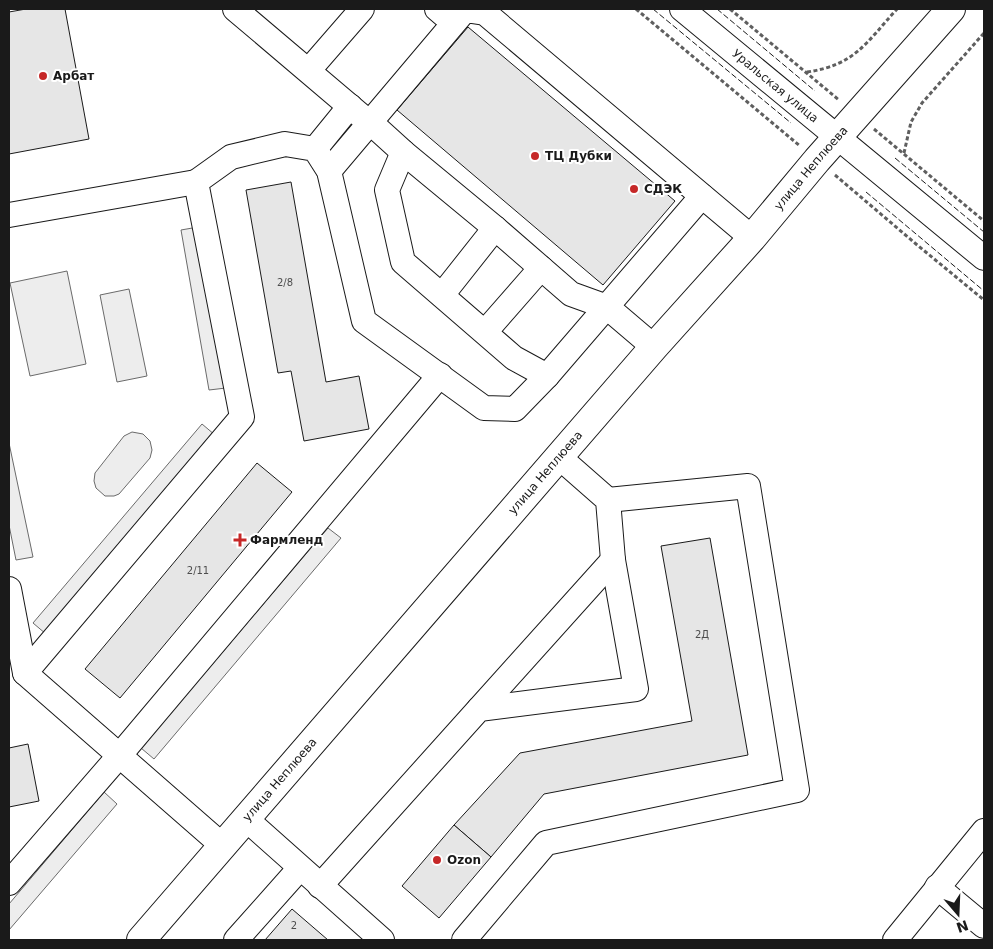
<svg xmlns="http://www.w3.org/2000/svg" width="993" height="949" viewBox="0 0 993 949" font-family="'DejaVu Sans',sans-serif">
  <style>
    .built { fill: #ededed; stroke: #6a6a6a }
    .building { fill: #e6e6e6; stroke: #1a1a1a }
    .lines { fill: none; stroke-linecap: round; stroke-linejoin: round }
    .minor-casing { stroke: #1a1a1a; stroke-width: 26 }
    .major-casing { stroke: #1a1a1a; stroke-width: 30 }
    .path { stroke: #5f5f5f; stroke-width: 3; stroke-dasharray: 4 2.5; stroke-linecap: butt }
    .minor { stroke: #fff; stroke-width: 24 }
    .major { stroke: #fff; stroke-width: 28 }
    .fence { stroke: #1a1a1a; stroke-width: 1; stroke-dasharray: 6 2.5; stroke-linecap: butt }
    .poi-dot { fill: #c62828; stroke: #fff; stroke-width: 2 }
    .labels { text-anchor: middle; stroke-width: 4; stroke-linejoin: round; paint-order: stroke }
    .number-label { font-size: 10px; fill: #4d4d4d }
    .poi-label { font-size: 12px; font-weight: bold; fill: #1a1a1a; stroke: #fff; text-anchor: start }
    .street-label { font-size: 12px; fill: #1a1a1a; stroke: #fff }
  </style>
  <rect width="100%" height="100%" fill="#fff"/>
  <!-- built -->
  <g class="built">
    <path d="M198,227L226,388L209,390L181,230Z"/>
    <path d="M67,271L86,364L30,376L10,283Z"/>
    <path d="M129,289L147,376L117,382L100,295Z"/>
    <path d="M202,424L215,435L46,634L33,623Z"/>
    <path d="M132,432L143,434L150,441L152,450L150,458L119,494L114,496H105L96,488L94,481L95,473L124,436Z"/>
    <path d="M9,443L33,557L16,560L9,525Z"/>
    <path d="M328,528L341,538L154,759L141,748Z"/>
    <path d="M104,792L117,804L9,930V904Z"/>
  </g>
  <!-- building -->
  <g class="building">
    <path d="M26,9H65L89,139L9,154V12Z"/>
    <path d="M468,27L675,201L603,285L397,110Z"/>
    <path d="M291,182L326,382L359,376L369,429L304,441L291,371L278,373L246,190Z"/>
    <path d="M257,463L292,492L120,698L85,669Z"/>
    <path d="M710,538L748,755L544,794L491,857L454,825L520,753L692,721L661,546Z"/>
    <path d="M28,744L39,801L9,807V748Z"/>
    <path d="M454,825L491,857L439,918L402,886Z"/>
    <path d="M292,909L328,940H265Z"/>
  </g>
  <g class="lines">
    <defs>
      <g id="minor">
        <path d="M235,9L360,115"/>
        <path d="M437,9L444,15"/>
        <path id="s1" d="M682,9L984,258"/>
        <path d="M309,70L362,9"/>
        <path d="M371,123L403,152L495,228L571,294L607,307L654,347"/>
        <path d="M315,149L350,106"/>
        <path d="M403,152L387,190L403,262L514,358L547,376"/>
        <path d="M329,171L465,10L485,13L752,238"/>
        <path d="M9,215L196,182"/>
        <path d="M442,295L495,228"/>
        <path d="M485,332L541,268"/>
        <path d="M9,589L25,673L223,846"/>
        <path d="M25,673L242,417L196,182L231,157L285,144L315,149L329,171L364,321L484,408L515,409L547,376L702,196"/>
        <path d="M479,709L613,560"/>
        <path d="M246,819L382,940"/>
        <path d="M9,883L119,756L440,375"/>
        <path d="M320,886L479,709L636,689L613,560L608,500L559,457"/>
        <path d="M937,887L984,926"/>
        <path d="M236,940L300,868"/>
        <path d="M464,940L546,843L797,790L748,486L608,500"/>
        <path d="M895,940L984,831"/>
      </g>
      <g id="major">
        <path id="s2" d="M141,940L654,347L752,238L817,160L951,9"/>
      </g>
    </defs>
    <!-- minor casing -->
    <use href="#minor" class="minor-casing"/>
    <!-- major casing -->
    <use href="#major" class="major-casing"/>
    <!-- path -->
    <g class="path">
      <path d="M636,9L800,146"/>
      <path d="M730,9L839,100"/>
      <path d="M807,72C855,65 866,43 897,9"/>
      <path d="M874,129L984,221"/>
      <path d="M904,153L911,122L922,103L984,33"/>
      <path d="M835,175L916,244L984,300"/>
    </g>
    <!-- minor -->
    <use href="#minor" class="minor"/>
    <!-- major -->
    <use href="#major" class="major"/>
    <!-- fence -->
    <g class="fence">
      <path d="M653,9L791,123"/>
      <path d="M717,9L815,91"/>
      <path d="M895,158L984,232"/>
      <path d="M866,192L984,291"/>
    </g>
  </g>
  <!-- markers -->
  <g class="poi-dot">
    <circle cx="43" cy="76" r="5"/>
    <circle cx="535" cy="156" r="5"/>
    <circle cx="634" cy="189" r="5"/>
    <path d="M237.5 532.5h5v5h5v5h-5v5h-5v-5h-5v-5h5z"/>
    <circle cx="437" cy="860" r="5"/>
  </g>
  <g class="labels">
    <!-- number labels -->
    <g class="number-label">
      <text x="285" y="286">2/8</text>
      <text x="198" y="574">2/11</text>
      <text x="702" y="638">2Д</text>
      <text x="294" y="929">2</text>
    </g>
    <!-- poi labels -->
    <g class="poi-label">
      <text x="53" y="80">Арбат</text>
      <text x="545" y="160">ТЦ Дубки</text>
      <text x="644" y="193">СДЭК</text>
      <text x="250" y="544">Фармленд</text>
      <text x="447" y="864">Ozon</text>
    </g>
    <!-- street labels -->
    <g class="street-label">
      <text dy="4" stroke="none"><textPath href="#s1" startOffset="121">Уральская улица</textPath></text>
      <text dy="4" stroke="none"><textPath href="#s2" startOffset="1022">улица Неплюева</textPath></text>
      <text dy="4" stroke="none"><textPath href="#s2" startOffset="618">улица Неплюева</textPath></text>
      <text dy="4" stroke="none"><textPath href="#s2" startOffset="212">улица Неплюева</textPath></text>
    </g>
  </g>
  <!-- border -->
  <rect width="993" height="949" fill="none" stroke="#1a1a1a" stroke-width="20"/>
  <!-- north arrow -->
  <g transform="translate(958 914) rotate(161)" stroke="#ffffff" stroke-width="4" paint-order="stroke">
  <path d="M0-4L9 19L0 12L-9 19Z" fill="#1a1a1a"/>
  <text y="-8" font-size="14" font-weight="bold" text-anchor="middle" fill="#1a1a1a">N</text>
  </g>
</svg>
